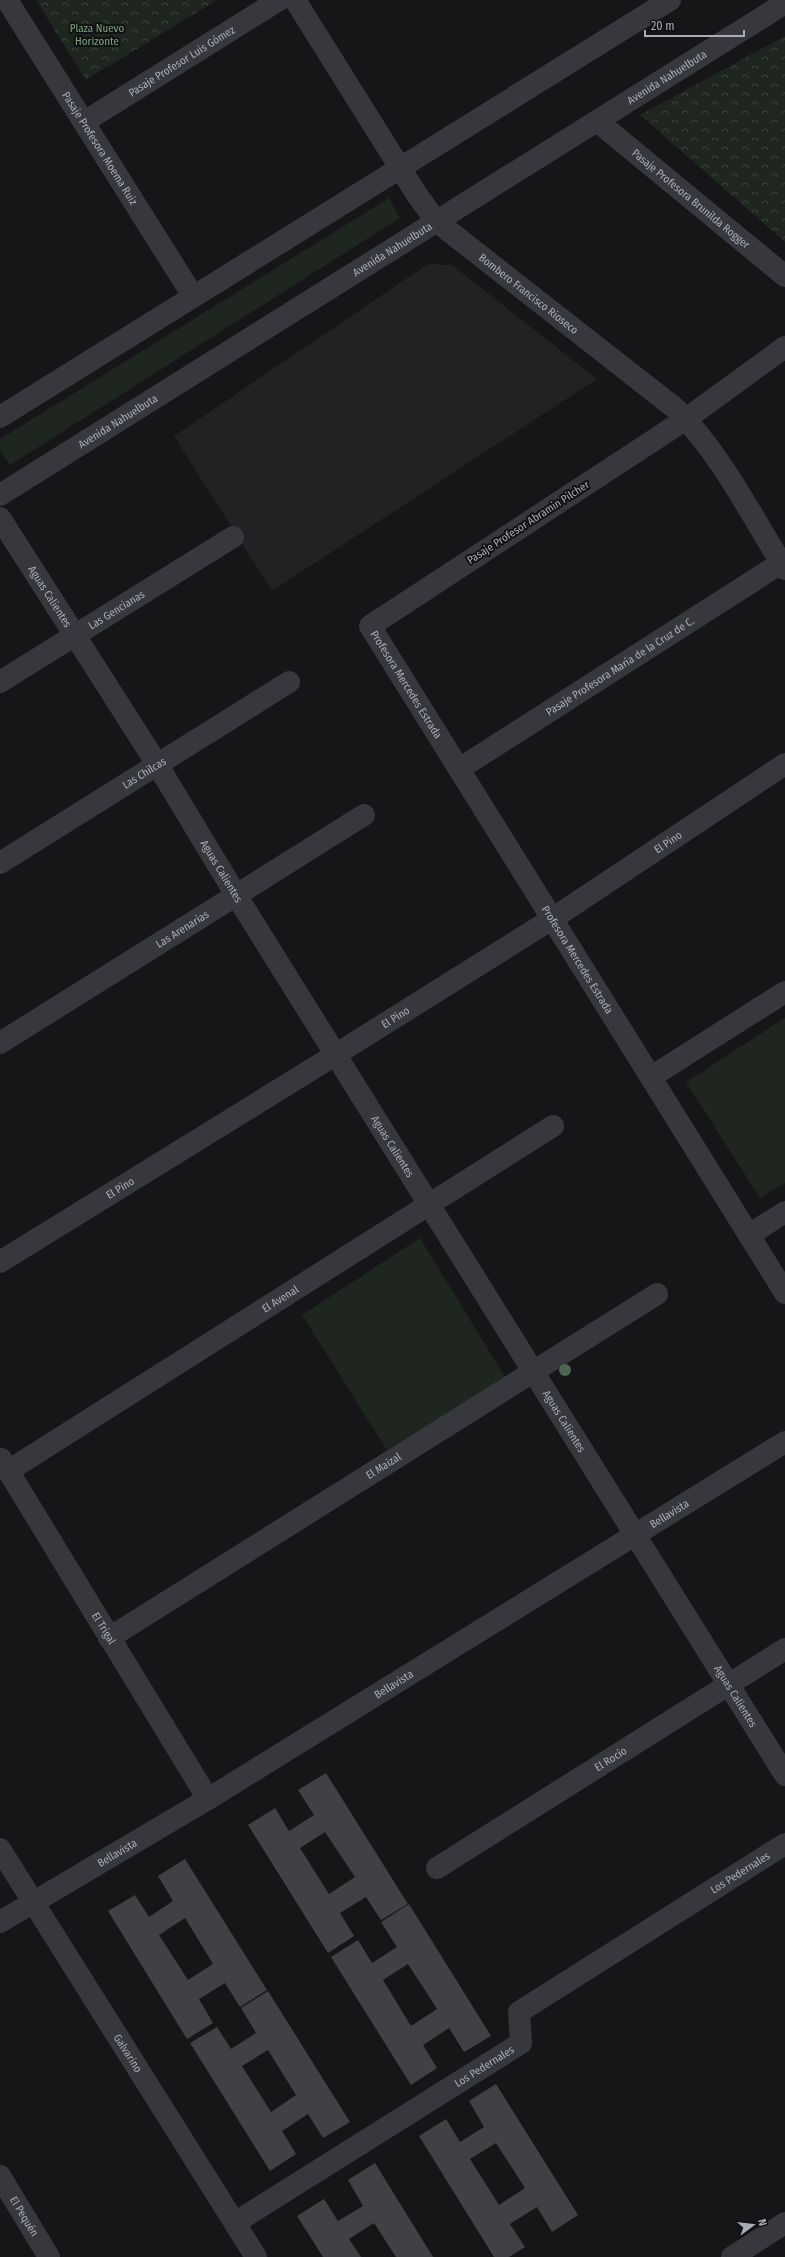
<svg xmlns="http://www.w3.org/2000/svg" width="785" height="2257" viewBox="0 0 785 2257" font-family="'Fira Sans Condensed',sans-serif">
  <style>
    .built { fill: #222225 }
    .grass { fill: #1e261f }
    .park { fill: url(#park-crowns) }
    .building { fill: #404145; fill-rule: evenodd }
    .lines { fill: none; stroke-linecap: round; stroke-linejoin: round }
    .minor { stroke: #37383d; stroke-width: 22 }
    .tree { fill: #506452 }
    .labels { text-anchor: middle; stroke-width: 4; stroke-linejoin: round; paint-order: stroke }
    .park-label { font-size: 11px; fill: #7fa381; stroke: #111113 }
    .street-label { font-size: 11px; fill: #a8adb8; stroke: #111113 }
  </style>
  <defs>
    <pattern id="park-crowns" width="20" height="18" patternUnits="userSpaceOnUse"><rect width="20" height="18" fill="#1e261f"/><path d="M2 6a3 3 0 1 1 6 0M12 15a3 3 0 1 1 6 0" fill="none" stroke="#3c433d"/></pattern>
  </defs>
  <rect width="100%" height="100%" fill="#161618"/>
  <!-- built -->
  <path class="built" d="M428,264L452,265L597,379L272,591L174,436Z"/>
  <!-- grass -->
  <g class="grass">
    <path d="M389,198L400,218L10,465L0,451V439Z"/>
    <path d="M785,1018V1183L760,1198L686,1082Z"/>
    <path d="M420,1238L505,1377L387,1450L302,1315Z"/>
  </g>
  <!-- park -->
  <g class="park">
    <path d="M36,0H217L86,80Z"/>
    <path d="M785,36V242L640,115Z"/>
  </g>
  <!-- building -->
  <g class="building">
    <path d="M326,1773L408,1904L381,1920L366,1897L340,1913L354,1936L328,1953L248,1825L275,1808L289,1831L314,1815L298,1790ZM325,1832L355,1877L329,1894L300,1848Z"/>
    <path d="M185,1859L267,1990L240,2007L225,1983L199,1999L213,2023L187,2039L108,1911L135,1895L149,1917L173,1901L158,1876ZM185,1918L213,1964L188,1980L159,1935Z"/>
    <path d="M409,1904L491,2036L464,2052L449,2028L423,2045L437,2068L411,2085L331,1957L358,1940L372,1963L397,1947L381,1922ZM408,1964L437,2009L411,2026L383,1980Z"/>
    <path d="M268,1991L350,2122L323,2138L308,2114L282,2131L296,2154L270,2171L190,2043L217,2027L231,2049L256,2033L241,2008ZM268,2050L296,2095L271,2112L242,2066Z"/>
    <path d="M496,2084L578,2215L552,2232L537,2207L510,2224L525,2247L509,2257H494L419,2136L446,2119L460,2142L484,2127L469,2101ZM496,2143L525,2188L499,2205L470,2159Z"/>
    <path d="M375,2163L433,2257H396L374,2223L349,2239L361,2257H323L297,2216L324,2199L338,2221L363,2206L348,2180Z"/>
  </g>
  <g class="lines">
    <!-- minor -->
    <g class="minor">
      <path id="s1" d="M7,0L193,296"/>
      <path id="s2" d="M295,0L417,195L436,221L676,409C721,454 751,515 785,569"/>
      <path id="s3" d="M597,121L785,276"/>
      <path id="s4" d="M84,122L279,0"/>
      <path id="s5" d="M785,347L686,419L370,626L785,1293"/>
      <path d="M0,417L670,0"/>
      <path id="s6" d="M0,495L785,3"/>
      <path id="s7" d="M0,518L157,764L236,895L785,1775"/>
      <path id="s8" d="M0,682L233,537"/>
      <path id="s9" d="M459,769L781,563"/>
      <path id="s10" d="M0,863L289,682"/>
      <path id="s11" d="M0,1043L364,815"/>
      <path d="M651,1077L785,992"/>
      <path d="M749,1235L785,1212"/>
      <path id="s12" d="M0,1262L335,1055L552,919L785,764"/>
      <path id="s13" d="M1,1459L208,1799"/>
      <path id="s14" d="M8,1471L553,1126"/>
      <path id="s15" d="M109,1638L657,1294"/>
      <path id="s16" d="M0,1849L256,2257"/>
      <path id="s17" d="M437,1868L785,1649"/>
      <path id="s18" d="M0,1922L208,1799L785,1442"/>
      <path id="s19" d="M0,2176L49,2257"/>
      <path id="s20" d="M236,2222L521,2043L519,2012L785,1844"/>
      <path d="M732,2257L785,2223"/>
    </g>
  </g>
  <!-- trees -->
  <circle class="tree" cx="565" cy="1370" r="6"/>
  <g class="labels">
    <!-- park labels -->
    <g class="park-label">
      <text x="97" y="32">Plaza Nuevo<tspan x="97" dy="13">Horizonte</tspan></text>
    </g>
    <!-- street labels -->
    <g class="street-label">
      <text dy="4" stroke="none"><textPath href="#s4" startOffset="115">Pasaje Profesor Luis Gómez</textPath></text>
      <text dy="4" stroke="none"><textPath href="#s6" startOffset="787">Avenida Nahuelbuta</textPath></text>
      <text dy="4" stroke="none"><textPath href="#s1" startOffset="175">Pasaje Profesora Moema Ruiz</textPath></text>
      <text dy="4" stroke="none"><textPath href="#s3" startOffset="122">Pasaje Profesora Brunilda Rogger</textPath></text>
      <text dy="4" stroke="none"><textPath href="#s6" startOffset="463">Avenida Nahuelbuta</textPath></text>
      <text dy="4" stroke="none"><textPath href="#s2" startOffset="380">Bombero Francisco Rioseco</textPath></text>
      <text dy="4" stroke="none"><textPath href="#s6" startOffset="139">Avenida Nahuelbuta</textPath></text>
      <text transform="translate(528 522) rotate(-33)" y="4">Pasaje Profesor Abramin Pilcher</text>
      <text dy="4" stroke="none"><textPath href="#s7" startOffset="93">Aguas Calientes</textPath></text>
      <text dy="4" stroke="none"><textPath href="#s8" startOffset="137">Las Gencianas</textPath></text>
      <text dy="4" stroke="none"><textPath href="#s9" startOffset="191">Pasaje Profesora María de la Cruz de C.</textPath></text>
      <text dy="4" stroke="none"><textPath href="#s5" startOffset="569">Profesora Mercedes Estrada</textPath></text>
      <text dy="4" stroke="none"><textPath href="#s10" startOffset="170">Las Chilcas</textPath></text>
      <text dy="4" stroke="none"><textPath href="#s12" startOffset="789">El Pino</textPath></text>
      <text dy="4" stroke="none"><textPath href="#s7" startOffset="417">Aguas Calientes</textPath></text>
      <text dy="4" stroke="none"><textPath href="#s11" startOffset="215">Las Arenarias</textPath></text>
      <text dy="4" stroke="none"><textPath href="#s5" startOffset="893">Profesora Mercedes Estrada</textPath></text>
      <text dy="4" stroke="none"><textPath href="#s12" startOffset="465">El Pino</textPath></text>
      <text dy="4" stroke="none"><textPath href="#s7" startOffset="741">Aguas Calientes</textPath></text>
      <text dy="4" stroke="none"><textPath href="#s12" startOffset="141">El Pino</textPath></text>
      <text dy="4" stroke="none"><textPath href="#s14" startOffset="322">El Avenal</textPath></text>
      <text dy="4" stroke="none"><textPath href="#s7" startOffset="1065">Aguas Calientes</textPath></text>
      <text dy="4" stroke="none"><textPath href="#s15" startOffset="324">El Maizal</textPath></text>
      <text dy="4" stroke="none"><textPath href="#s18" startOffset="784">Bellavista</textPath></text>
      <text dy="4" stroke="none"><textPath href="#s13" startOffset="198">El Trigal</textPath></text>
      <text dy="4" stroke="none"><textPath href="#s18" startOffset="460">Bellavista</textPath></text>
      <text dy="4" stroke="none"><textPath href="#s7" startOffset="1389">Aguas Calientes</textPath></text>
      <text dy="4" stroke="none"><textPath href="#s17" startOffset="205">El Rocío</textPath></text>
      <text dy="4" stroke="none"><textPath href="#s18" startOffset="136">Bellavista</textPath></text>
      <text dy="4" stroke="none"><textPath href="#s20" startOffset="629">Los Pedernales</textPath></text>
      <text dy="4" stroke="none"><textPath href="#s16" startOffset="241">Galvarino</textPath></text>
      <text dy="4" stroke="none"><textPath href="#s20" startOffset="293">Los Pedernales</textPath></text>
      <text dy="4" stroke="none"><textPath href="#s19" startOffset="47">El Pequén</textPath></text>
    </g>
  </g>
  <!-- north arrow -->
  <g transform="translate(753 2225) rotate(75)" stroke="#111113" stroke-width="3" paint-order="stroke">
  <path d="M0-3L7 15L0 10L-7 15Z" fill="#a8adb8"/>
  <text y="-6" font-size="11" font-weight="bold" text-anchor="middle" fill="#a8adb8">N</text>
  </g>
  <!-- scale -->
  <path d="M645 30v6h99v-6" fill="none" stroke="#a8adb8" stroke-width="2"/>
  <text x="651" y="30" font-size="12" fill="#a8adb8" stroke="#111113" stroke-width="3" paint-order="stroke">20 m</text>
</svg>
